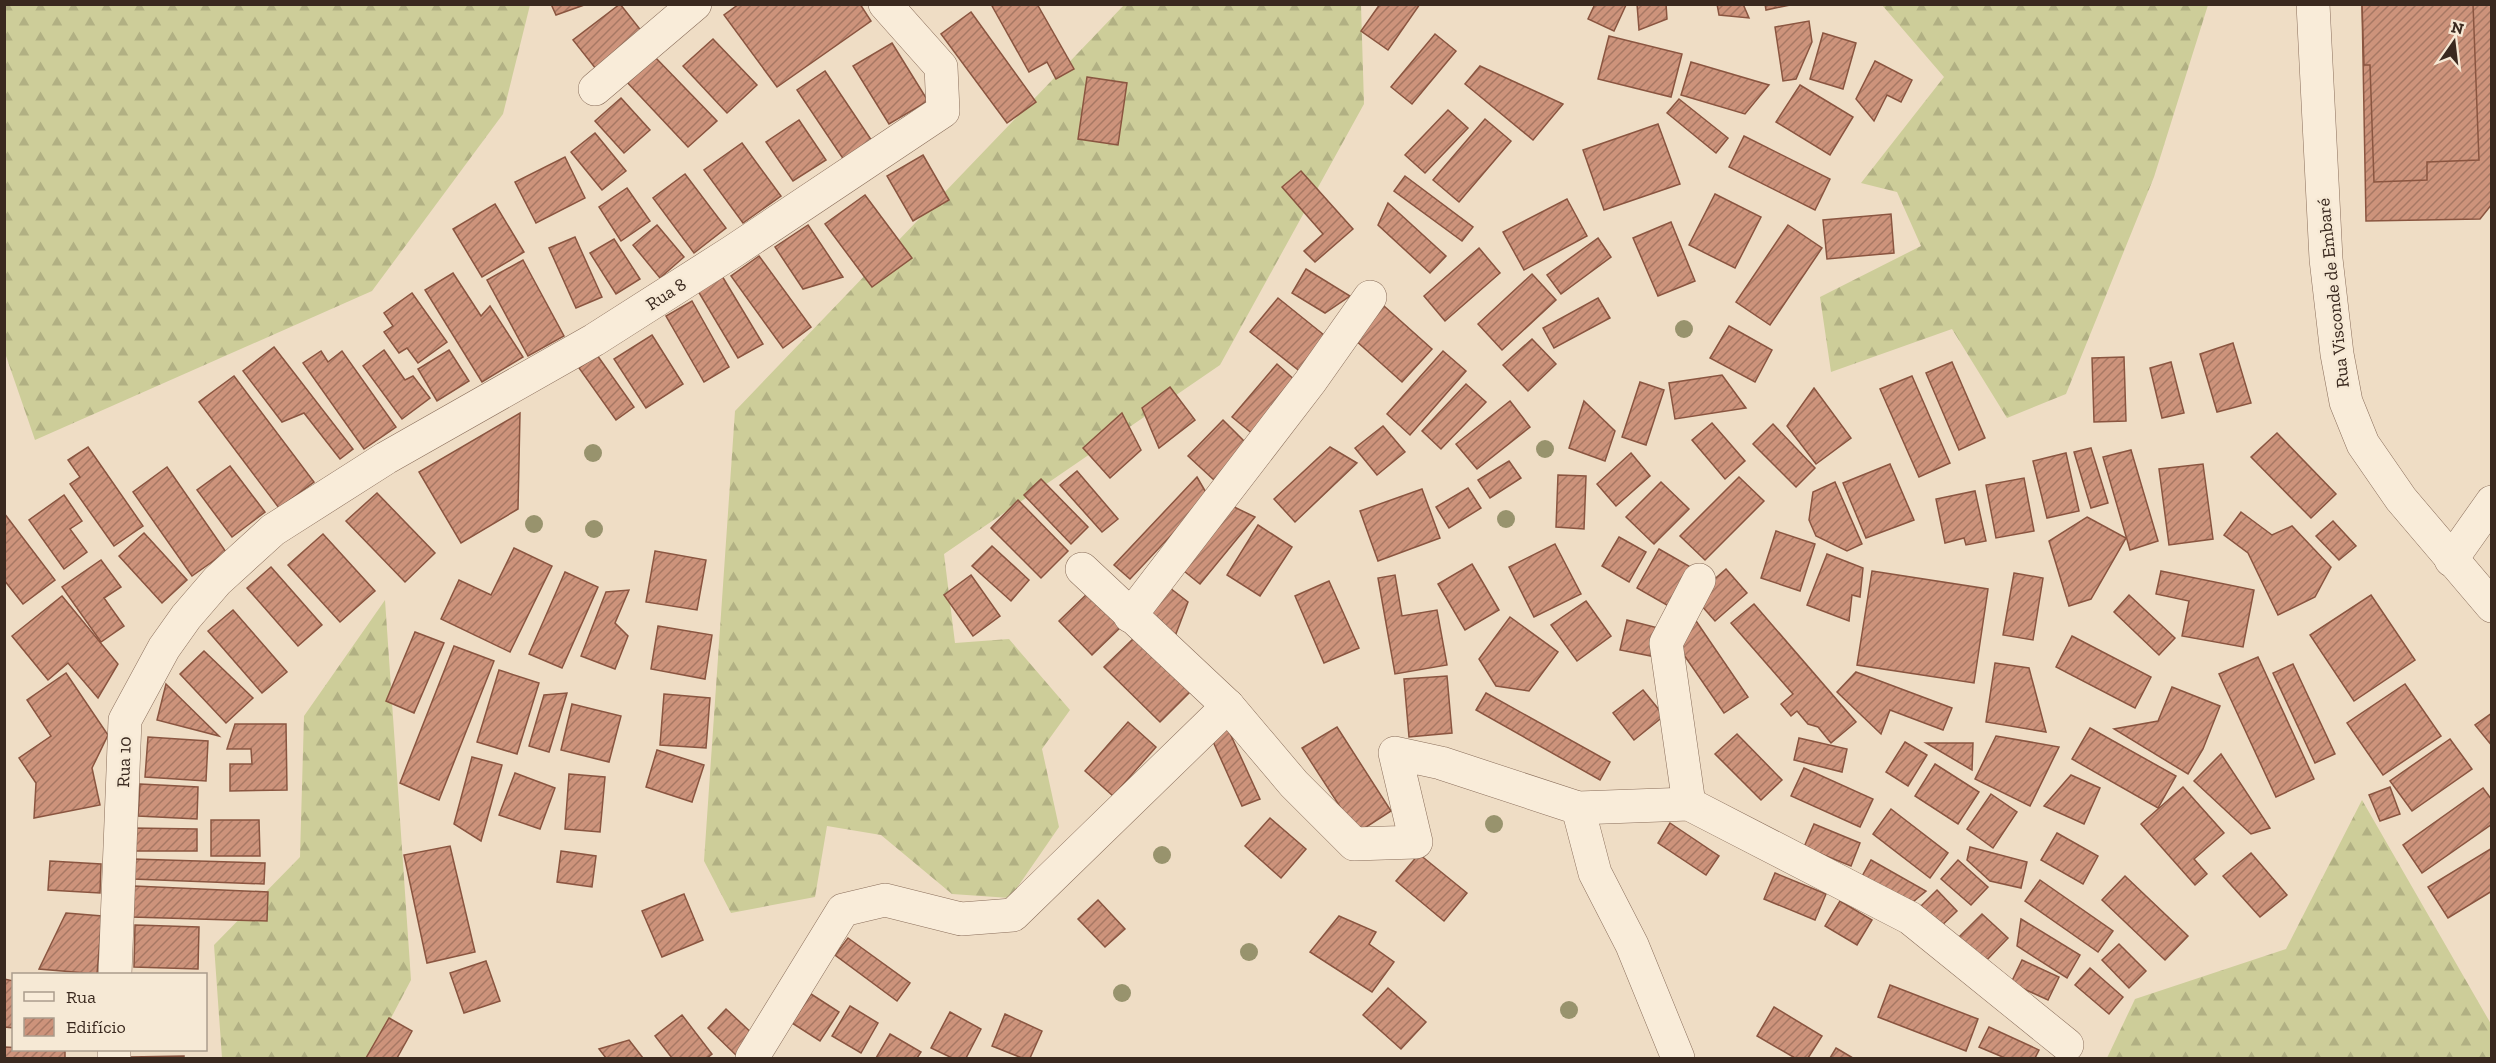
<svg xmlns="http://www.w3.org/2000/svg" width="2496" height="1063" viewBox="0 0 2496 1063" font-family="'Zilla Slab',serif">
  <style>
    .forest { fill: url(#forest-firs) }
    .building { fill: url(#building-hatch); stroke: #8a5540; stroke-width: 1.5 }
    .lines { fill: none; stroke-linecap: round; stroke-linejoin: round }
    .street-casing { stroke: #8a6e5b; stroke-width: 34 }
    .street { stroke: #f9ecd9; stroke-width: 33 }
    .tree { fill: #98936d }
    .labels { text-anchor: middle; stroke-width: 5; stroke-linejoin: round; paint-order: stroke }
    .street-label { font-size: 18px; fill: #3a291f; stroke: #f6e9d5 }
  </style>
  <defs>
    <pattern id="forest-firs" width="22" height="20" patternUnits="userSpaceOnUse" patternTransform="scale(1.5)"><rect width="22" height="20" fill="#cdcd99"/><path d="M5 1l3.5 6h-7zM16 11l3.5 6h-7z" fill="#b1b083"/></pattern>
    <pattern id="building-hatch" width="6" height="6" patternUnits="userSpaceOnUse" patternTransform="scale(1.5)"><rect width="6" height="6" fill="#cd937b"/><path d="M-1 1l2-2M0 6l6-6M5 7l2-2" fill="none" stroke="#a77864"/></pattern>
  </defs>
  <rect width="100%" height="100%" fill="#efddc5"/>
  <!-- forest -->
  <g class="forest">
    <path d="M4,5L5,4L530,5L503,114L372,291L35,440L5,353Z"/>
    <path d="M1124,5H1361L1364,104L1220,365L944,554L955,643L1009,639L1070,710L1042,749L1059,827L1010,898L952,894L881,835L827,826L815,897L731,913L704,861L735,411Z"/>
    <path d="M1882,5H2208L2154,177L2066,394L2007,418L1952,329L1831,372L1820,297L1921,246L1897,192L1861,183L1944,77Z"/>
    <path d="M385,600L411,980L370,1058H222L214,945L300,857L304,716Z"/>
    <path d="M2362,800L2491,1024V1058H2107L2135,999L2286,949Z"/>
  </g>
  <!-- building -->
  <g class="building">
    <path d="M551,4H587L556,15Z"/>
    <path d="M620,4L643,33L596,69L573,40Z"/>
    <path d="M739,4H860L871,21L777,87L724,15Z"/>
    <path d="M994,4H1037L1074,69L1056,79L1047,62L1029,72L992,6Z"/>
    <path d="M1380,4H1420L1388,50L1361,31Z"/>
    <path d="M1595,4L1626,5L1614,31L1588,19Z"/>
    <path d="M1637,4H1666L1667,19L1639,30Z"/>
    <path d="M1717,4H1743L1749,18L1719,15Z"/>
    <path d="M1765,4H1795L1766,10Z"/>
    <path d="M2362,4H2492V204L2480,219L2366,221Z"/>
    <path d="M2362,4H2473L2479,160L2427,162V180L2374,182L2370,65H2364Z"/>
    <path d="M971,12L1036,102L1007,123L941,34Z"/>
    <path d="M1809,21L1812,42L1796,79L1783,81L1775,27Z"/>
    <path d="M1823,33L1856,43L1843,89L1810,79Z"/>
    <path d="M1435,34L1456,51L1412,104L1391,87Z"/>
    <path d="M1609,36L1682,54L1671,97L1598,79Z"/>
    <path d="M713,39L757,85L727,113L683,66Z"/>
    <path d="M892,43L928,101L889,124L853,66Z"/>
    <path d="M652,54L717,121L688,147L625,80Z"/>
    <path d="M1875,61L1912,80L1901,102L1887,95L1874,121L1856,99Z"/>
    <path d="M1691,62L1769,85L1745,114L1681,95Z"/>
    <path d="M1480,66L1563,104L1533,140L1465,84Z"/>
    <path d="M825,71L872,141L844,160L797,90Z"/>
    <path d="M1087,77L1127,83L1118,145L1078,139Z"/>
    <path d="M1800,85L1853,117L1830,155L1776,122Z"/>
    <path d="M621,98L650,130L624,153L595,121Z"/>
    <path d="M1679,99L1728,138L1716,153L1667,113Z"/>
    <path d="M1448,110L1468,128L1425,173L1405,155Z"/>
    <path d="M1485,119L1511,141L1459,202L1433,180Z"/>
    <path d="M799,120L826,160L793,181L766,142Z"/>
    <path d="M1658,124L1680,184L1604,210L1583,150Z"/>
    <path d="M595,133L626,171L602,190L571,152Z"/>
    <path d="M1744,136L1830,179L1815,210L1729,167Z"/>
    <path d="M742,143L781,196L743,223L704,170Z"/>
    <path d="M923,155L949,200L913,221L887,176Z"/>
    <path d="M565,157L585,198L536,223L515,182Z"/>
    <path d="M1301,171L1353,229L1315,262L1304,251L1323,234L1282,187Z"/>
    <path d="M685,174L726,228L694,253L653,198Z"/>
    <path d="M1405,176L1473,227L1462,241L1394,191Z"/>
    <path d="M627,188L650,221L621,241L599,207Z"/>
    <path d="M1715,194L1761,217L1735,268L1689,245Z"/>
    <path d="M865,195L912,258L872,287L825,224Z"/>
    <path d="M1567,199L1587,236L1524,270L1503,232Z"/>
    <path d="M1388,203L1446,256L1430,273L1378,225Z"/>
    <path d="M495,204L524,252L482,277L453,229Z"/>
    <path d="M1891,214L1894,253L1827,259L1823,220Z"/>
    <path d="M1671,222L1695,281L1658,296L1633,238Z"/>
    <path d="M657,225L684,257L660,278L633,245Z"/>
    <path d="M808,225L843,277L803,289L775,247Z"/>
    <path d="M1788,225L1822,248L1770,325L1736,302Z"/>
    <path d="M575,237L602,297L576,308L549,248Z"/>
    <path d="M1598,238L1611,257L1561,294L1547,275Z"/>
    <path d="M614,239L640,279L616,294L590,253Z"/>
    <path d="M1479,248L1500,273L1445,321L1424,296Z"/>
    <path d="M759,256L811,327L783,348L731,276Z"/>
    <path d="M523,260L564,336L528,356L487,280Z"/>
    <path d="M1306,269L1350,296L1325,313L1292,293Z"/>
    <path d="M453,273L481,316L490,306L523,357L482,382L425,290Z"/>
    <path d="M1532,274L1556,300L1502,350L1478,324Z"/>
    <path d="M722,276L763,344L738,358L698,291Z"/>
    <path d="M412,293L447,342L418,363L407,348L399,353L384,332L393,326L384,313Z"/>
    <path d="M1278,298L1329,339L1302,373L1250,332Z"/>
    <path d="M1598,298L1610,318L1554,348L1543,328Z"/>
    <path d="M692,301L729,367L704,382L666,316Z"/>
    <path d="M1384,306L1432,349L1402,382L1354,339Z"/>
    <path d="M1729,326L1772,350L1755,382L1710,358Z"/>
    <path d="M652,335L683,384L646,408L614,359Z"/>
    <path d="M1532,339L1556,364L1528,391L1503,365Z"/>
    <path d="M2233,343L2251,403L2217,412L2200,354Z"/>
    <path d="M274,347L353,449L340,459L304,413L282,422L243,371Z"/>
    <path d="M384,350L405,380L413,376L430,398L402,419L363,366Z"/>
    <path d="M449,350L469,381L437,401L418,369Z"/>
    <path d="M321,351L328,362L342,351L396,427L364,449L303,363Z"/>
    <path d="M1443,351L1466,371L1410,435L1387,414Z"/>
    <path d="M597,355L634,407L616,420L579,368Z"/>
    <path d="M2124,357L2126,421L2094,422L2092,358Z"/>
    <path d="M1952,362L1985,438L1959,450L1926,373Z"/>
    <path d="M2171,362L2184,413L2162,418L2150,368Z"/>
    <path d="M1277,364L1298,383L1254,435L1232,417Z"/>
    <path d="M1722,375L1746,408L1675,419L1669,383Z"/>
    <path d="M234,376L314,482L279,508L199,402Z"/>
    <path d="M1912,376L1950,463L1919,477L1880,389Z"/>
    <path d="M1640,382L1664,390L1646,445L1622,437Z"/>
    <path d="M1466,384L1486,402L1441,449L1422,431Z"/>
    <path d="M1170,387L1195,420L1159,448L1142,408Z"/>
    <path d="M1814,388L1851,438L1816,464L1787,426Z"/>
    <path d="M1510,401L1530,427L1477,469L1456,444Z"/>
    <path d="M1584,401L1615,431L1605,461L1569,448Z"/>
    <path d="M520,413L518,509L461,543L419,472Z"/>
    <path d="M1122,413L1141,450L1110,478L1083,448Z"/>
    <path d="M1223,420L1249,446L1214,480L1188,456Z"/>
    <path d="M1712,423L1745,461L1725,479L1692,440Z"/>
    <path d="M1773,424L1815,468L1796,487L1753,444Z"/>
    <path d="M1383,426L1405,452L1377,475L1355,448Z"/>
    <path d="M2277,433L2336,494L2311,518L2251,457Z"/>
    <path d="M88,447L143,526L114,546L70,484L80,477L68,460Z"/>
    <path d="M1330,447L1357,463L1295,522L1274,499Z"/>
    <path d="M2091,448L2108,503L2091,508L2074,452Z"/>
    <path d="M2131,450L2158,541L2130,550L2103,457Z"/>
    <path d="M1631,453L1650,476L1616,506L1597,484Z"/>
    <path d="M2066,453L2079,511L2047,518L2033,461Z"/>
    <path d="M1509,461L1521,478L1490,498L1478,480Z"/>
    <path d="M1890,464L1914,520L1866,538L1843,483Z"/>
    <path d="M2203,464L2213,539L2169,545L2159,469Z"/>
    <path d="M230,466L265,512L232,537L197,490Z"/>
    <path d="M167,467L226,552L192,576L133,492Z"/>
    <path d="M1077,471L1118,519L1102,532L1060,485Z"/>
    <path d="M1558,475L1586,476L1584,529L1556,527Z"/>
    <path d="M1197,477L1208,496L1130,579L1114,565Z"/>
    <path d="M1739,477L1764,501L1705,560L1680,536Z"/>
    <path d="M2024,478L2034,531L1996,538L1986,485Z"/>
    <path d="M1041,479L1088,527L1071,544L1024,495Z"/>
    <path d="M1661,482L1689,509L1654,544L1626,517Z"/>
    <path d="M1835,482L1862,544L1847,551L1816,536L1809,520L1813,492Z"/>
    <path d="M1468,488L1481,508L1449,528L1436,507Z"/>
    <path d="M1422,489L1440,538L1378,561L1360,511Z"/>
    <path d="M1975,491L1986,541L1966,545L1964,538L1945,543L1936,499Z"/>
    <path d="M377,493L435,553L405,582L346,521Z"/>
    <path d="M64,495L82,521L70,529L87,552L64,569L29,520Z"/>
    <path d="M1018,500L1068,551L1041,578L991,528Z"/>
    <path d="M1230,505L1255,517L1200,584L1179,567Z"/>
    <path d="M2241,512L2272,535L2292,526L2331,567L2315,597L2278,615L2248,553L2224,535Z"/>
    <path d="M4,513L55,580L23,604L4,580Z"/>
    <path d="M2087,517L2126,538L2091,599L2069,606L2049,541Z"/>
    <path d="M2333,521L2356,546L2339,560L2316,536Z"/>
    <path d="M1258,525L1292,547L1260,596L1227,575Z"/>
    <path d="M1776,531L1815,544L1800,591L1761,578Z"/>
    <path d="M144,533L187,580L162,603L119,556Z"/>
    <path d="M323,534L375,591L340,622L288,565Z"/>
    <path d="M1619,537L1646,552L1629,582L1602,566Z"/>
    <path d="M1555,544L1581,594L1534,617L1509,567Z"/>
    <path d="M992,546L1029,580L1011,601L972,566Z"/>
    <path d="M514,548L552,566L510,652L441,619L459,580L491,595Z"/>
    <path d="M1659,549L1694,569L1672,608L1637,588Z"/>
    <path d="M655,551L706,560L697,610L646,602Z"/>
    <path d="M1827,554L1863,568L1860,597L1852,595L1849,621L1807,605Z"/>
    <path d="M101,560L121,587L104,598L124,626L101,642L62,587Z"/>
    <path d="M1472,564L1499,610L1465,630L1438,584Z"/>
    <path d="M271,567L322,625L298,646L247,588Z"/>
    <path d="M1726,569L1747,593L1715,621L1694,597Z"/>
    <path d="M1872,571L1988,589L1974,683L1857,665Z"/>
    <path d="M2161,571L2254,590L2243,647L2182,636L2189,601L2156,594Z"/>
    <path d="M565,572L598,587L562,668L529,654Z"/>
    <path d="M2014,573L2043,578L2033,640L2003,635Z"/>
    <path d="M971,575L1000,616L973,636L944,595Z"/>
    <path d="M1395,575L1402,616L1437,610L1447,665L1395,674L1378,578Z"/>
    <path d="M1329,581L1359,648L1324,663L1295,596Z"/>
    <path d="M1170,588L1188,602L1174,639L1146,617Z"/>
    <path d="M629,590L615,623L628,636L615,669L581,656L606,592Z"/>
    <path d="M1089,592L1123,625L1092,655L1059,621Z"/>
    <path d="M2129,595L2175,638L2159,655L2114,612Z"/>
    <path d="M2371,595L2415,660L2354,701L2310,635Z"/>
    <path d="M62,596L118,664L98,698L68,663L48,680L12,636Z"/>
    <path d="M1586,601L1611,636L1577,661L1551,625Z"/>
    <path d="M1754,604L1856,722L1831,743L1818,727L1808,724L1797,711L1791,716L1781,704L1793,694L1731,623Z"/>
    <path d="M233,610L287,672L262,693L208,631Z"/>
    <path d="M1510,617L1558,652L1529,691L1496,686L1479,659Z"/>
    <path d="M1694,618L1748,697L1724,713L1675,642Z"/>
    <path d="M1627,620L1662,629L1656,657L1620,650Z"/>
    <path d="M658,626L712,635L705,679L651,669Z"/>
    <path d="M415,632L444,643L414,713L386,701Z"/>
    <path d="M2072,636L2151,677L2135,708L2056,667Z"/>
    <path d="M1135,637L1190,692L1160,722L1104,667Z"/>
    <path d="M454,646L494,661L439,800L400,783Z"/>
    <path d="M204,651L253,698L226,723L180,674Z"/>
    <path d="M2258,657L2314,779L2276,797L2219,674Z"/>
    <path d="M1995,663L2029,668L2046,732L1986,722Z"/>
    <path d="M2293,664L2335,754L2315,763L2273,673Z"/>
    <path d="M499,670L539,683L517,754L477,742Z"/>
    <path d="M1856,672L1952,708L1943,730L1890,710L1881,734L1837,692Z"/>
    <path d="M66,673L108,735L92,768L100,805L34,818L36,783L19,758L51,736L27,700Z"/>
    <path d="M1447,676L1452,733L1409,737L1404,679Z"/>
    <path d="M166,684L219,736L157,720Z"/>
    <path d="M2405,684L2441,736L2383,775L2347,723Z"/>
    <path d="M2172,687L2220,706L2203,749L2188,774L2114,729L2158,721Z"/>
    <path d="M1643,690L1664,716L1634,740L1613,713Z"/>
    <path d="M567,693L549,752L529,746L544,695Z"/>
    <path d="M1486,693L1610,762L1600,780L1476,710Z"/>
    <path d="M664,694L710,698L706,748L660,745Z"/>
    <path d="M572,704L621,716L609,762L561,750Z"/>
    <path d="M2492,713V746L2475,725Z"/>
    <path d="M1128,722L1156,747L1113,796L1085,771Z"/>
    <path d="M235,724H286L287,790L230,791V764H252L251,749H227Z"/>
    <path d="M1337,727L1391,811L1357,833L1302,748Z"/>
    <path d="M2090,728L2176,776L2158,808L2072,759Z"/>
    <path d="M1228,729L1260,799L1242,806L1211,737Z"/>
    <path d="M1737,734L1782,780L1761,800L1715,754Z"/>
    <path d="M1996,736L2059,747L2030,806L1975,779Z"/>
    <path d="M148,737L208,741L206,781L145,777Z"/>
    <path d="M1799,738L1847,749L1842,772L1794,760Z"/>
    <path d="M2450,739L2472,769L2412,811L2390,781Z"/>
    <path d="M1905,742L1927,755L1908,786L1886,772Z"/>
    <path d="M1926,743H1973L1972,770Z"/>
    <path d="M657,750L704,765L692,802L646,787Z"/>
    <path d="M2221,754L2270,828L2251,834L2194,781Z"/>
    <path d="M472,757L502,765L481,841L454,824Z"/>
    <path d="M1935,764L1979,792L1958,824L1915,796Z"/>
    <path d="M1804,768L1873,799L1860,827L1791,796Z"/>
    <path d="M515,773L555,788L540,829L499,815Z"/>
    <path d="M569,774L605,777L600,832L565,829Z"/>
    <path d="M2071,775L2100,788L2084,824L2044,806Z"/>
    <path d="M140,784L198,787L197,819L138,816Z"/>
    <path d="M2183,787L2224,833L2194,859L2207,874L2195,885L2141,824Z"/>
    <path d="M2390,787L2400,814L2380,821L2369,795Z"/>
    <path d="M2483,788L2492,800V824L2422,873L2403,845Z"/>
    <path d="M1991,794L2017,812L1993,848L1967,829Z"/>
    <path d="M1891,809L1948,853L1930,878L1873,834Z"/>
    <path d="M1270,818L1306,849L1281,878L1245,846Z"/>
    <path d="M211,820H259L260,856H211Z"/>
    <path d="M1670,823L1719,856L1706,875L1658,843Z"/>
    <path d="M1814,824L1860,843L1851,866L1804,847Z"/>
    <path d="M133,828L197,829V851H133Z"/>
    <path d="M2057,833L2098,856L2083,884L2041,860Z"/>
    <path d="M450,846L475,952L427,963L404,855Z"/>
    <path d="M1970,847L2027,862L2021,888L1990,881L1967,860Z"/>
    <path d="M2492,848V891L2448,918L2428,887Z"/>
    <path d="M561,851L596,856L592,887L557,882Z"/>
    <path d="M2251,853L2287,895L2260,917L2223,876Z"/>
    <path d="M1419,854L1467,893L1444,921L1396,881Z"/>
    <path d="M133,859L265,863L264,884L133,879Z"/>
    <path d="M1871,860L1926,891L1908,906L1860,880Z"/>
    <path d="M1958,860L1988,887L1971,905L1941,879Z"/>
    <path d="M50,861L101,864L100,893L48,890Z"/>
    <path d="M1775,873L1826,894L1815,920L1764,899Z"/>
    <path d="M2125,876L2188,936L2165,960L2102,900Z"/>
    <path d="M2040,880L2113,931L2098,952L2025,901Z"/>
    <path d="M134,886L268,892L267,921L132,917Z"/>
    <path d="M1937,890L1957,911L1937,930L1917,910Z"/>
    <path d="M684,894L703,940L662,957L642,911Z"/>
    <path d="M1098,900L1125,929L1105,947L1078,919Z"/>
    <path d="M1840,901L1872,920L1857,945L1825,926Z"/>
    <path d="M66,913L102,916L97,974L39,969Z"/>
    <path d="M1982,914L2008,938L1984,963L1958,938Z"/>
    <path d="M1339,916L1376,932L1369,944L1394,962L1372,992L1310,952Z"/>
    <path d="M2021,919L2080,955L2067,978L2017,946Z"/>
    <path d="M135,925L199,927L198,969L134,967Z"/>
    <path d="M848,938L910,983L897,1001L835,955Z"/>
    <path d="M2119,944L2146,971L2129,988L2102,960Z"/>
    <path d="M2022,960L2059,977L2048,1000L2011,983Z"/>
    <path d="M486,961L500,1001L464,1013L450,973Z"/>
    <path d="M2090,968L2123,997L2109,1014L2075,985Z"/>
    <path d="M4,979L14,981V1028L4,1027Z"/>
    <path d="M1890,985L1978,1019L1966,1051L1878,1017Z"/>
    <path d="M1388,988L1426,1022L1401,1049L1363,1015Z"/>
    <path d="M811,994L839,1012L820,1041L792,1023Z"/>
    <path d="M850,1006L878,1023L861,1053L832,1036Z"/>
    <path d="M1774,1007L1822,1036L1808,1058H1795L1757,1036Z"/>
    <path d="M726,1009L757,1038L739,1058L708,1028Z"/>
    <path d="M950,1012L981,1029L966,1058H952L931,1048Z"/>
    <path d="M1005,1014L1042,1031L1030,1058H1022L992,1046Z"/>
    <path d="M682,1015L712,1054L707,1058H672L655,1036Z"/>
    <path d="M389,1018L412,1031L397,1058H366Z"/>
    <path d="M1989,1027L2039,1050L2035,1058H2005L1979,1047Z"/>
    <path d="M890,1034L921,1052L917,1058H876Z"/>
    <path d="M629,1040L643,1058H606L599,1049Z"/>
    <path d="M4,1047L65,1050V1058H4Z"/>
    <path d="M1836,1048L1853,1058H1830Z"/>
    <path d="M184,1056V1058H132L131,1057Z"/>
  </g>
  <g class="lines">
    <defs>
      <g id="street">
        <path d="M2313,4L2326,259L2337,354L2346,402L2363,444L2401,499L2492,606"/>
        <path d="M595,89L695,4"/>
        <path d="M2451,560L2492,502"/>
        <path d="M1082,569L1228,706L1294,784L1354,844L1416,842L1395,753L1441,763L1578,808L1689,804L1910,918L2067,1045"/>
        <path d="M1130,616L1310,382L1370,297"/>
        <path d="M1689,804L1666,643L1699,580"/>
        <path d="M1578,808L1595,873L1632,945L1678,1058"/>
        <path d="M115,974L125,720L164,648L186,617L217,581L273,530L386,458L594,340L732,252L943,111L941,67L885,4"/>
        <path d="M114,1050V1058"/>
        <path d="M752,1058L843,910L885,900L961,919L1013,915L1228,706"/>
      </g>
    </defs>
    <!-- street casing -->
    <use href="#street" class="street-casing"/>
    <!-- street -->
    <use href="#street" class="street"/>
  </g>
  <!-- trees -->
  <g class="tree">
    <circle cx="1684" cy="329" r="9"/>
    <circle cx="1545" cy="449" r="9"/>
    <circle cx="593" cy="453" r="9"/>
    <circle cx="1506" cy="519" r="9"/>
    <circle cx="534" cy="524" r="9"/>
    <circle cx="594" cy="529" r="9"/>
    <circle cx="1494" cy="824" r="9"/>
    <circle cx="1162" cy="855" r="9"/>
    <circle cx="1249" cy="952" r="9"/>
    <circle cx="1122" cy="993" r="9"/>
    <circle cx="1569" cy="1010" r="9"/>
  </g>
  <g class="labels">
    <!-- street labels -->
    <g class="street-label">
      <text transform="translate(2333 293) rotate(-96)" y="6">Rua Visconde de Embaré</text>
      <text transform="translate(666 294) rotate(-33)" y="6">Rua 8</text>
      <text transform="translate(124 762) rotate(-88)" y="6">Rua 10</text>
    </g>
  </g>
  <!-- border -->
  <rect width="2496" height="1063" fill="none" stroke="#3a291f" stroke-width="12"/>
  <!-- legend -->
  <rect x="12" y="973" width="195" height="78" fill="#f6e9d5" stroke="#ab9c8c" stroke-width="1.5"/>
  <rect x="24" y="992" width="30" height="9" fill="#f9ecd9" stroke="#ab9c8c" stroke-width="1.5"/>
  <text x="66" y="1003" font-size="18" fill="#3a291f">Rua</text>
  <rect x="24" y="1018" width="30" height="18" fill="url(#building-hatch)" stroke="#ab9c8c" stroke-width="1.5"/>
  <text x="66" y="1033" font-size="18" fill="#3a291f">Edifício</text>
  <!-- north arrow -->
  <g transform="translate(2454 42) rotate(14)" stroke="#f6e9d5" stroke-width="4.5" paint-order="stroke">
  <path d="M0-4.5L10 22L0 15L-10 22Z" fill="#3a291f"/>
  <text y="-9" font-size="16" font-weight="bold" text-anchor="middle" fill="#3a291f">N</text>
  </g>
</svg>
